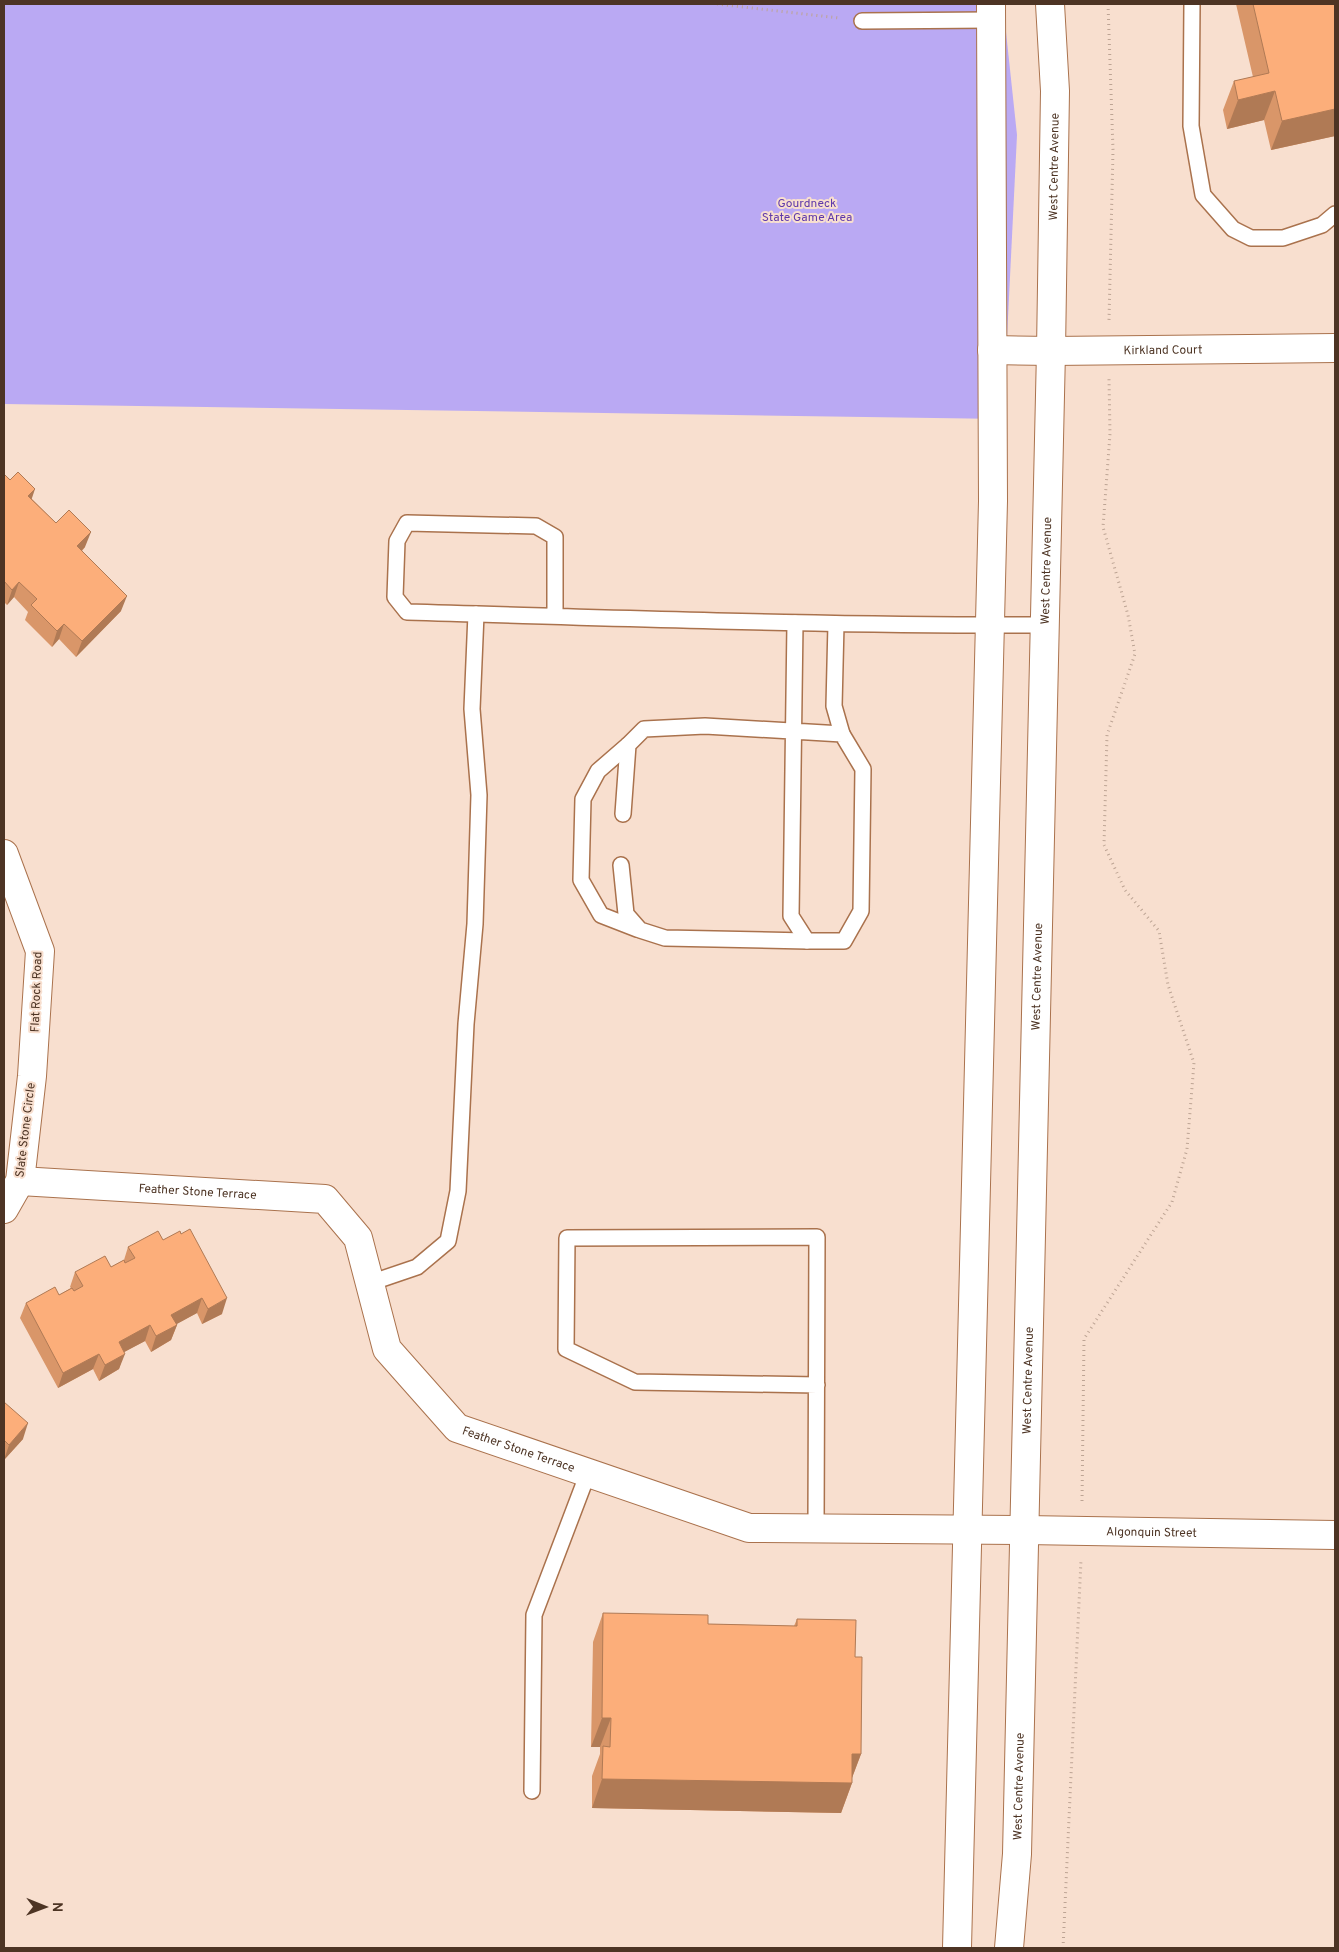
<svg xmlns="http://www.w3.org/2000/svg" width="1339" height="1952" viewBox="0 0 1339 1952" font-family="Overpass,sans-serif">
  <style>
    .green { fill: #baa9f3 }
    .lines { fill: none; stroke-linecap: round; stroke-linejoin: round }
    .lane-casing { stroke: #aa724d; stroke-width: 18 }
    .street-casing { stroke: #aa724d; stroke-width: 30 }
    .primary-casing { stroke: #aa724d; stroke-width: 30 }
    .path { stroke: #bda494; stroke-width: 3; stroke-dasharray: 1 4; stroke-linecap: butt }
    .lane { stroke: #fff; stroke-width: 15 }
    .street { stroke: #fff; stroke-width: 28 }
    .primary { stroke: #fff; stroke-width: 28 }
    .wall { fill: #d99669 }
    .shaded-wall { fill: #b07a55 }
    .building { fill: #fcae7a; stroke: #b07a55 }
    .labels { text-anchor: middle; stroke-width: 4; stroke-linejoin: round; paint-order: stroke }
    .street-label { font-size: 12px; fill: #4d3424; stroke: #f8dfcf }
    .park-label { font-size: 12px; fill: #5f39aa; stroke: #f8dfcf }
  </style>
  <rect width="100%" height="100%" fill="#f8dfcf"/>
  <!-- green -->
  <path class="green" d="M4,4H1003L1017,135L1003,419L4,404Z"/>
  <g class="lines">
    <defs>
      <g id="lane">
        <path d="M1192,4L1191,126L1203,195L1233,229L1251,238H1283L1322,225L1335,214"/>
        <path d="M862,21L991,20"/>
        <path d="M555,616V537L536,526L407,523L397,541L395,597L407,612C620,618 833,626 1045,625"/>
        <path d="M836,624L834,706L842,734"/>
        <path d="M628,745L598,771L583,799L581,880L601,915L637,929"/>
        <path d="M623,814L628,745L644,729L705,726L842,734L863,769L861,911L844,941H807L791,916L795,623"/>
        <path d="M621,865L626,914L640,930L665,938L807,941"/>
        <path d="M370,1283L417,1267L448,1241L458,1191L466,1024L475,924L479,795L472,709L476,614"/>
        <path d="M816,1529L817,1237L567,1238L566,1349L635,1382L817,1385"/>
        <path d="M532,1791L534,1615L588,1473"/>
      </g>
      <g id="street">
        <path id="s1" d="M992,350L1051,351L1335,348"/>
        <path d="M4,854L40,951L32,1076L20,1181L4,1209"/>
        <path id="s2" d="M20,1181L325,1199L358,1238L387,1349L457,1428L749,1528L1025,1530L1335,1535"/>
      </g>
      <g id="primary">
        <path d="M957,1948L993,501L991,4"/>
        <path id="s3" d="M1009,1948L1017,1854L1051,351L1055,91L1050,4"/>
      </g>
    </defs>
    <!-- lane casing -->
    <use href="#lane" class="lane-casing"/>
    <!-- street casing -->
    <use href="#street" class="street-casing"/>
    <!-- primary casing -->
    <use href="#primary" class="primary-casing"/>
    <!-- path -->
    <g class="path">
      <path d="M717,4L839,18"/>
      <path d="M1108,4L1113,150L1109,320"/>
      <path d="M1082,1501L1084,1339L1172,1202L1187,1149L1194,1063L1168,985L1159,931L1125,890L1104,845L1107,735L1135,654L1128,615L1103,527L1110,434L1109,379"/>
      <path d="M1063,1948L1081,1560"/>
    </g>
    <!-- lane -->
    <use href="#lane" class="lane"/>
    <!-- street -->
    <use href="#street" class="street"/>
    <!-- primary -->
    <use href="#primary" class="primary"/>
  </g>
  <!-- wall -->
  <g class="wall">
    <path d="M1236,4H1335V136L1271,150L1264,120L1227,129L1223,110L1234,81L1253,77Z"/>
    <path d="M4,474L32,499L56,523L85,547L82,551L121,611L76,657L59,639L52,647L25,620L28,612L14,597L7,605L4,602Z"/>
    <path d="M163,1240L222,1314L202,1324L197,1313L176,1324L177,1325L171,1340L151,1352L145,1341L124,1352L119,1369L99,1381L93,1369L58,1388L20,1318L26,1303L59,1295L71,1288L70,1287L75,1272L111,1267L124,1260L128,1247Z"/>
    <path d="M4,1402L23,1439L4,1460Z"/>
    <path d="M603,1613L708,1624L794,1626L797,1619L855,1657L861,1754L852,1778V1783L841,1813L592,1808V1776L600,1754V1747H591L593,1642Z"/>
  </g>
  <!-- shaded-wall -->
  <g class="shaded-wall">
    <path d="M1275,91L1264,120L1227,129L1238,100Z"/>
    <path d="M1335,109V136L1271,150L1282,121Z"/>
    <path d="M35,489L30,504L28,496Z"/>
    <path d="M91,532L85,547L71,561L77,546Z"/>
    <path d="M19,582L14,597L7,605L12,590Z"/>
    <path d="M127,596L121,611L76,657L82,641Z"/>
    <path d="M64,624L59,639L52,647L57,631Z"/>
    <path d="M202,1298L197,1313L166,1330L171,1315Z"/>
    <path d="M227,1298L222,1314L202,1324L208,1309Z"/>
    <path d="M150,1325L145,1341L113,1358L119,1342Z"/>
    <path d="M177,1325L171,1340L151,1352L156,1336Z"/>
    <path d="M99,1354L93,1369L58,1388L63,1373Z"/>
    <path d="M125,1354L119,1369L99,1381L105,1365Z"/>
    <path d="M28,1423L23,1439L4,1460L9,1445Z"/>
    <path d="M602,1718H611L600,1747H591Z"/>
    <path d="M852,1754H861L850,1783Z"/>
    <path d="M602,1779L852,1783L841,1813L592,1808Z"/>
  </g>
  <!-- building -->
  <g class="building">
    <path d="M1253,4H1335V109L1282,121L1275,91L1238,100L1234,81L1269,73Z"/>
    <path d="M18,472L35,489L28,496L56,523L69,510L91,532L77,546L127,596L82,641L64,624L57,631L31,605L37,599L19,582L12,590L4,581V474L10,480Z"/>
    <path d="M190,1229L227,1298L208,1309L202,1298L171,1315L177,1325L156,1336L150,1325L119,1342L125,1354L105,1365L99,1354L63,1373L26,1303L55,1287L59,1295L72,1288L74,1291L83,1286L75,1272L105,1256L111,1267L124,1260L125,1263L135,1258L128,1247L158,1231L163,1240L180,1231L181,1234Z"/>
    <path d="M4,1402L28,1423L9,1445L4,1440Z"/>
    <path d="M603,1613L708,1615V1624L797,1626V1619L856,1620L855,1657H862L861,1754H852V1783L602,1779L603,1746L610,1747L611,1718H602Z"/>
  </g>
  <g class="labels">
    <!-- street labels -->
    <g class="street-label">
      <text dy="4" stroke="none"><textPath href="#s3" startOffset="1782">West Centre Avenue</textPath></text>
      <text dy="4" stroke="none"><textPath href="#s1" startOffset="171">Kirkland Court</textPath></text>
      <text dy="4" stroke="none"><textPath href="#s3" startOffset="1378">West Centre Avenue</textPath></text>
      <text dy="4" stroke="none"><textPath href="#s3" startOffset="972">West Centre Avenue</textPath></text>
      <text transform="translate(36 992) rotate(-88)" y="4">Flat Rock Road</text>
      <text transform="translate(25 1130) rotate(-83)" y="4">Slate Stone Circle</text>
      <text dy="4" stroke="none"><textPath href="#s2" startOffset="178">Feather Stone Terrace</textPath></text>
      <text dy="4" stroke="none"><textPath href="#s3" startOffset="568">West Centre Avenue</textPath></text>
      <text dy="4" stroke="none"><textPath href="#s2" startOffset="642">Feather Stone Terrace</textPath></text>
      <text dy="4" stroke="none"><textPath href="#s2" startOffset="1288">Algonquin Street</textPath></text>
      <text dy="4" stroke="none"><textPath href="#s3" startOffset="162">West Centre Avenue</textPath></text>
    </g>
    <!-- park labels -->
    <g class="park-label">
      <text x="807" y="207">Gourdneck<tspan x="807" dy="14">State Game Area</tspan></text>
    </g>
  </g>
  <!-- border -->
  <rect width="1339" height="1952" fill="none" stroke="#4d3424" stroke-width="10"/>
  <!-- north arrow -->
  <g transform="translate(45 1907) rotate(91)" stroke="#f8dfcf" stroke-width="4" paint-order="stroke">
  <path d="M0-4L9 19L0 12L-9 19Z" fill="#4d3424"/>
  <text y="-8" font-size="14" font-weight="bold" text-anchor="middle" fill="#4d3424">N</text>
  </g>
</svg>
